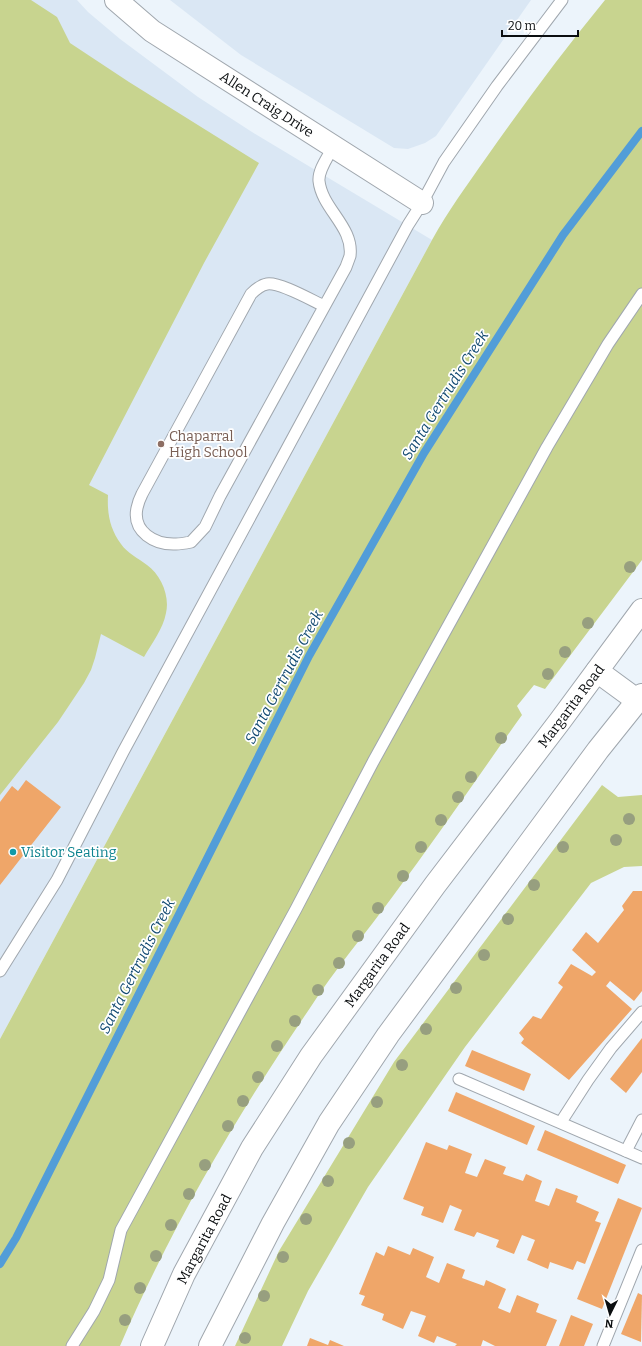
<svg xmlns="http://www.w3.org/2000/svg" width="642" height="1346" viewBox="0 0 642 1346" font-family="Bitter,serif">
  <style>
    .built { fill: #dae7f4 }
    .green { fill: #c8d48f }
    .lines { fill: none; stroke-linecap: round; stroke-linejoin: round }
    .stream { stroke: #529dd8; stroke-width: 8 }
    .building { fill: #efa669 }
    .service-casing { stroke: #a0a7ae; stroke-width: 13 }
    .minor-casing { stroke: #a0a7ae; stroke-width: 24 }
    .tertiary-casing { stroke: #a0a7ae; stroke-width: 24 }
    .secondary-casing { stroke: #a0a7ae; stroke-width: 24 }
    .service { stroke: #fff; stroke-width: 11 }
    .minor { stroke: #fff; stroke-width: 22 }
    .tertiary { stroke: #fff; stroke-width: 22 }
    .secondary { stroke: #fff; stroke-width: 22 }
    .tree { fill: #979f7f }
    .education-dot { fill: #8d6e63; stroke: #fff; stroke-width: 1.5 }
    .culture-dot { fill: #0f9aa8; stroke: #fff; stroke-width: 1.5 }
    .labels { text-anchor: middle; stroke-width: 3.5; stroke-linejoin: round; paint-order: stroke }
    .street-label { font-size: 14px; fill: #0b0e10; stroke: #fff }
    .education-label { font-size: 14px; fill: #785e54; stroke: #fff; text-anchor: start }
    .culture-label { font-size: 14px; fill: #0d838f; stroke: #fff; text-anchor: start }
    .water-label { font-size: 15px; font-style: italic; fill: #114971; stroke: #fff }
  </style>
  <rect width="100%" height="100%" fill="#ecf4fb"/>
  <!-- built -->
  <g class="built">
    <path d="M0,0H77L88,12L120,39L198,97L252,132L432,240L0,1039Z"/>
    <path d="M170,0H531L436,136L425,143L408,149L394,148L241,55Z"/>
  </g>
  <!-- green -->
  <g class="green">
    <path d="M0,0H31L57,17L70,43L129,82L259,163L204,263L89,485L108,495C107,514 110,529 121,544C127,553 138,558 147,565C161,575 170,596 166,613C163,629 152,643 144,657L101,634L95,658L91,670L84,683L58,722L0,795Z"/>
    <path d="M605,0H642V560L545,689L534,685L517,706L522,715C479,775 438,836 393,896C366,933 335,969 310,1008C237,1115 171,1227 120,1346H0V1039L432,240C448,211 467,185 486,158C524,104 563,51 605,0Z"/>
    <path d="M602,785L618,797L642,795V866L624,867L591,883L465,1047L368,1187L308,1291L282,1346H235L279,1251L394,1062Z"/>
  </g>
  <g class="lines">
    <!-- stream -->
    <path class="stream" d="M0,1264L16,1238L309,656L424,453L563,235L642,131"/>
  </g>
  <!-- building -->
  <g class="building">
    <path d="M26,780L61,807L0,885V802L12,786L18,791Z"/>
    <path d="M633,891H642V991L634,1001L610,981L606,986L632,1009L569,1080L521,1043L524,1039L519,1033L533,1016L541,1019L563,987L558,983L571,964L592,976L596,972L572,950L586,932L598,943L624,910L622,906Z"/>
    <path d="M642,1038V1072L626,1093L610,1079Z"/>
    <path d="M472,1050L531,1074L524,1091L465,1066Z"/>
    <path d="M456,1092L535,1126L527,1145L448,1111Z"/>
    <path d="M545,1130L626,1165L618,1184L537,1150Z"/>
    <path d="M426,1142L447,1150L449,1145L472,1154L465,1173L477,1177L485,1159L506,1167L503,1174L523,1181L526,1174L542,1181L535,1201L549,1206L556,1188L578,1196L576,1202L599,1212L595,1221L601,1223L585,1264L577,1261L573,1270L550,1262L548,1269L527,1260L535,1240L522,1235L514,1254L496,1247L499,1240L477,1232L474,1237L454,1230L462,1210L450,1205L443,1223L421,1215L424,1207L403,1199Z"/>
    <path d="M618,1198L642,1208L602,1309L577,1299Z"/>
    <path d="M388,1246L410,1255L413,1248L434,1257L426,1277L439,1283L447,1263L465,1270L462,1278L484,1286L486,1280L506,1289L498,1308L510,1313L517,1295L539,1304L536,1312L557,1320L546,1346H495L483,1340L481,1346H455L457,1344L437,1336L434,1343L418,1336L426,1316L411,1311L403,1329L382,1320L384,1314L361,1305L365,1296L359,1294L376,1252L384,1256Z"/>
    <path d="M638,1293L642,1295L641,1342L621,1334Z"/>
    <path d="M571,1315L593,1324L584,1346H559Z"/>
    <path d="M310,1338L328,1345L330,1340L344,1346H307Z"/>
  </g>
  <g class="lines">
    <defs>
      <g id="service">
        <path d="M324,306C311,300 280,282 267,284C261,285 256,289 251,294L142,494C140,498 138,503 137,508C132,532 155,545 176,544C181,544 186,543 191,542L205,527L220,496L346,267C347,264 349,259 350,256C354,227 322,209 319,181C318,170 328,157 333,147"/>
        <path d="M0,971L57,880L123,752L408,225L422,203L444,162L497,86L562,0"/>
        <path d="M459,1079L642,1158"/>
        <path d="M561,1122L588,1080L611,1048L642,1012"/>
        <path d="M626,1151L642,1120"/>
        <path d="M72,1346L94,1311L109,1280L121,1230L296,909L373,762L547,447L608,344L642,294"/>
        <path d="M603,1346L642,1250"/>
      </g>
      <path id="minor" d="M116,0L152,31L422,203"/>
      <path id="tertiary" d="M597,671L638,701H642"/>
      <g id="secondary">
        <path d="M152,1346L184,1274L252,1148L311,1056L435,885L560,721L642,610"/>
        <path d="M210,1346L273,1223L329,1123L388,1035L598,750L642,695"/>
      </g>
    </defs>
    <!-- service casing -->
    <use href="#service" class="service-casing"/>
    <!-- minor casing -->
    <use href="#minor" class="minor-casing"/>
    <!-- tertiary casing -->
    <use href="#tertiary" class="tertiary-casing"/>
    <!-- secondary casing -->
    <use href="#secondary" class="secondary-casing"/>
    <!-- service -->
    <use href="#service" class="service"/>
    <!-- minor -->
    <use href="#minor" class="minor"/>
    <!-- tertiary -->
    <use href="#tertiary" class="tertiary"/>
    <!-- secondary -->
    <use href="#secondary" class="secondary"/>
  </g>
  <!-- trees -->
  <g class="tree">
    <circle cx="630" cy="567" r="6"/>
    <circle cx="588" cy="623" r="6"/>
    <circle cx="565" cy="652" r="6"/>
    <circle cx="548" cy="674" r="6"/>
    <circle cx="501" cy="738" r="6"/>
    <circle cx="471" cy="777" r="6"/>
    <circle cx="458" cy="797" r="6"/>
    <circle cx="629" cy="819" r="6"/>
    <circle cx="441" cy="820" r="6"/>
    <circle cx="616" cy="840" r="6"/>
    <circle cx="421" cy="847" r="6"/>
    <circle cx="563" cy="847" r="6"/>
    <circle cx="403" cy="876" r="6"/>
    <circle cx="534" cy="885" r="6"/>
    <circle cx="378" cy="908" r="6"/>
    <circle cx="508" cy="919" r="6"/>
    <circle cx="358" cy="936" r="6"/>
    <circle cx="484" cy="955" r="6"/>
    <circle cx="339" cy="963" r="6"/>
    <circle cx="456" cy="988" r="6"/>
    <circle cx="318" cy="990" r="6"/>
    <circle cx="295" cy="1021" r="6"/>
    <circle cx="426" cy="1029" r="6"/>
    <circle cx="277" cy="1046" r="6"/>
    <circle cx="402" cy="1065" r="6"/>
    <circle cx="258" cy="1077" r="6"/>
    <circle cx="243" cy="1101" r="6"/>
    <circle cx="377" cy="1102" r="6"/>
    <circle cx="228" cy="1126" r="6"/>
    <circle cx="349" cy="1143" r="6"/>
    <circle cx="205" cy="1165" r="6"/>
    <circle cx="328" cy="1181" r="6"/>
    <circle cx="189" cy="1194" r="6"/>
    <circle cx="306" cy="1219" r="6"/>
    <circle cx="171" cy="1225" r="6"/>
    <circle cx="156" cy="1256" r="6"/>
    <circle cx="283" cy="1257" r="6"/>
    <circle cx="140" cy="1288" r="6"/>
    <circle cx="264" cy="1296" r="6"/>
    <circle cx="125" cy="1320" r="6"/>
    <circle cx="245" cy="1338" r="6"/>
  </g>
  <!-- markers -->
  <circle class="education-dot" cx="161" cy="444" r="4"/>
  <circle class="culture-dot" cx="13" cy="852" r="4"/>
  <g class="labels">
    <!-- street labels -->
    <g class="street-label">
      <text transform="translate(267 104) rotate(33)" y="5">Allen Craig Drive</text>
      <text transform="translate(571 706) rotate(-53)" y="5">Margarita Road</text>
      <text transform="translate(377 965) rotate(-54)" y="5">Margarita Road</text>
      <text transform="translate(204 1239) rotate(-62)" y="5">Margarita Road</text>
    </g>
    <!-- education labels -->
    <g class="education-label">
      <text x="169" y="441">Chaparral<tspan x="169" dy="16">High School</tspan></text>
    </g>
    <!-- culture labels -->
    <g class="culture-label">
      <text x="21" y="857">Visitor Seating</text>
    </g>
    <!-- water labels -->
    <g class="water-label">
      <text transform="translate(445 395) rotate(-58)" y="5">Santa Gertrudis Creek</text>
      <text transform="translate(284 677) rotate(-62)" y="5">Santa Gertrudis Creek</text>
      <text transform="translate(137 966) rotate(-63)" y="5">Santa Gertrudis Creek</text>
    </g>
  </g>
  <!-- north arrow -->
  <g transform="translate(610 1314) rotate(185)" stroke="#ffffff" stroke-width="3" paint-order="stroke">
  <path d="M0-3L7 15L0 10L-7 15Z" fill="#0b0e10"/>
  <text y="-6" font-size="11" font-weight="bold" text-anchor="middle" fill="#0b0e10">N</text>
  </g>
  <!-- scale -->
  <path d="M502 30v6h76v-6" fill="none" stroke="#0b0e10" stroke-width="2"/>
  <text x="508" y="30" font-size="12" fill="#0b0e10" stroke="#ffffff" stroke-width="3" paint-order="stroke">20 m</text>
</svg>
